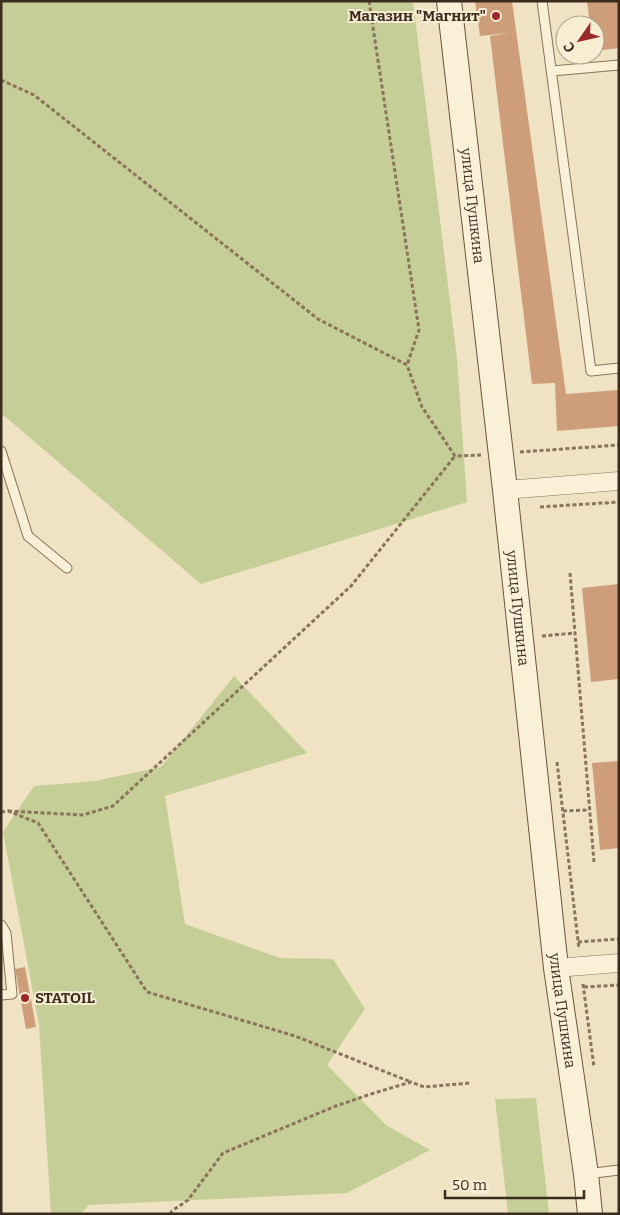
<svg xmlns="http://www.w3.org/2000/svg" width="620" height="1215" viewBox="0 0 620 1215" font-family="Bitter,serif">
  <style>
    .green { fill: #c6ce97 }
    .building { fill: #ce9d79 }
    .lines { fill: none; stroke-linecap: round; stroke-linejoin: round }
    .lane-casing { stroke: #8a745a; stroke-width: 11 }
    .street-casing { stroke: #8a745a; stroke-width: 19 }
    .secondary-casing { stroke: #6c553d; stroke-width: 26 }
    .path { stroke: #8a745a; stroke-width: 3; stroke-dasharray: 4 2.5; stroke-linecap: butt }
    .lane { stroke: #f9f0d7; stroke-width: 9 }
    .street { stroke: #f9f0d7; stroke-width: 18 }
    .secondary { stroke: #f9f0d7; stroke-width: 24 }
    .poi-dot { fill: #9a2928; stroke: #f6edd3; stroke-width: 2 }
    .labels { text-anchor: middle; stroke-width: 4; stroke-linejoin: round; paint-order: stroke }
    .poi-label { font-size: 15px; font-weight: bold; fill: #3a2c1e; stroke: #f6edd3; text-anchor: end }
    .street-label { font-size: 15px; fill: #3a2c1e; stroke: #f6edd3 }
  </style>
  <rect width="100%" height="100%" fill="#efe3c4"/>
  <!-- green -->
  <g class="green">
    <path d="M1,1H413L457,358L467,502L201,584L2,414Z"/>
    <path d="M234,676L307,753L165,796L185,924L280,958L333,959L365,1009L327,1065L386,1125L430,1150L347,1193L89,1205L80,1214H51L39,1025L3,832L34,786L95,781L161,767Z"/>
    <path d="M536,1098L549,1214H508L495,1099Z"/>
  </g>
  <!-- building -->
  <g class="building">
    <path d="M475,1H512L566,394L619,390V426L557,431L555,383L532,384L490,36L508,33L480,36Z"/>
    <path d="M587,1H619V48L595,51V25H590Z"/>
    <path d="M619,584V679L591,682L582,588Z"/>
    <path d="M619,761V848L600,850L592,763Z"/>
    <path d="M25,967L36,1027L26,1029L15,969Z"/>
  </g>
  <g class="lines">
    <defs>
      <g id="lane">
        <path d="M542,1L591,371L619,368"/>
        <path d="M552,71L619,65"/>
        <path d="M1,451L28,536L67,568"/>
        <path d="M1,925L6,933L12,994L1,995"/>
        <path d="M587,1174L619,1170"/>
      </g>
      <g id="street">
        <path d="M505,490L619,481"/>
        <path d="M556,968L619,963"/>
      </g>
      <g id="secondary">
        <path id="s1" d="M449,1L505,490L556,968L586,1174L590,1214"/>
      </g>
    </defs>
    <!-- lane casing -->
    <use href="#lane" class="lane-casing"/>
    <!-- street casing -->
    <use href="#street" class="street-casing"/>
    <!-- secondary casing -->
    <use href="#secondary" class="secondary-casing"/>
    <!-- path -->
    <g class="path">
      <path d="M369,1L419,330L407,365"/>
      <path d="M1,80L34,95L318,319L407,365L422,407L455,456L481,455"/>
      <path d="M520,452L619,445"/>
      <path d="M540,507L619,502"/>
      <path d="M570,573L594,862"/>
      <path d="M542,636L575,633"/>
      <path d="M557,762L579,949"/>
      <path d="M8,811L83,815L113,806L351,586L455,456"/>
      <path d="M563,811L589,810"/>
      <path d="M1,812L8,811L38,823L147,992L295,1036L411,1082"/>
      <path d="M578,942L619,939"/>
      <path d="M583,984L594,1067"/>
      <path d="M584,987L619,985"/>
      <path d="M170,1214L172,1211L188,1200L223,1153L336,1106L371,1094L411,1082L424,1087L470,1083"/>
    </g>
    <!-- lane -->
    <use href="#lane" class="lane"/>
    <!-- street -->
    <use href="#street" class="street"/>
    <!-- secondary -->
    <use href="#secondary" class="secondary"/>
  </g>
  <!-- markers -->
  <g class="poi-dot">
    <circle cx="496" cy="16" r="5"/>
    <circle cx="25" cy="998" r="5"/>
  </g>
  <g class="labels">
    <!-- poi labels -->
    <g class="poi-label">
      <text x="486" y="21">Магазин "Магнит"</text>
      <text x="35" y="1003" text-anchor="start">STATOIL</text>
    </g>
    <!-- street labels -->
    <g class="street-label">
      <text dy="5" stroke="none"><textPath href="#s1" startOffset="206">улица Пушкина</textPath></text>
      <text dy="5" stroke="none"><textPath href="#s1" startOffset="611">улица Пушкина</textPath></text>
      <text dy="5" stroke="none"><textPath href="#s1" startOffset="1016">улица Пушкина</textPath></text>
    </g>
  </g>
  <!-- border -->
  <rect width="620" height="1215" fill="none" stroke="#3a2c1e" stroke-width="5"/>
  <!-- north arrow -->
  <g transform="translate(580 40) rotate(236)"><circle r="24" fill="#f6edd3" stroke="#aba08b"/>
  <path d="M0-4L9 19L0 12L-9 19Z" fill="#9a2928"/>
  <text y="-8" font-size="14" font-weight="bold" text-anchor="middle" fill="#3a2c1e">С</text>
  </g>
  <!-- scale -->
  <path d="M445 1190v8h139v-8" fill="none" stroke="#3a2c1e" stroke-width="2.5"/>
  <text x="452" y="1190" font-size="15" fill="#3a2c1e" stroke="#f6edd3" stroke-width="4" paint-order="stroke">50 m</text>
</svg>
